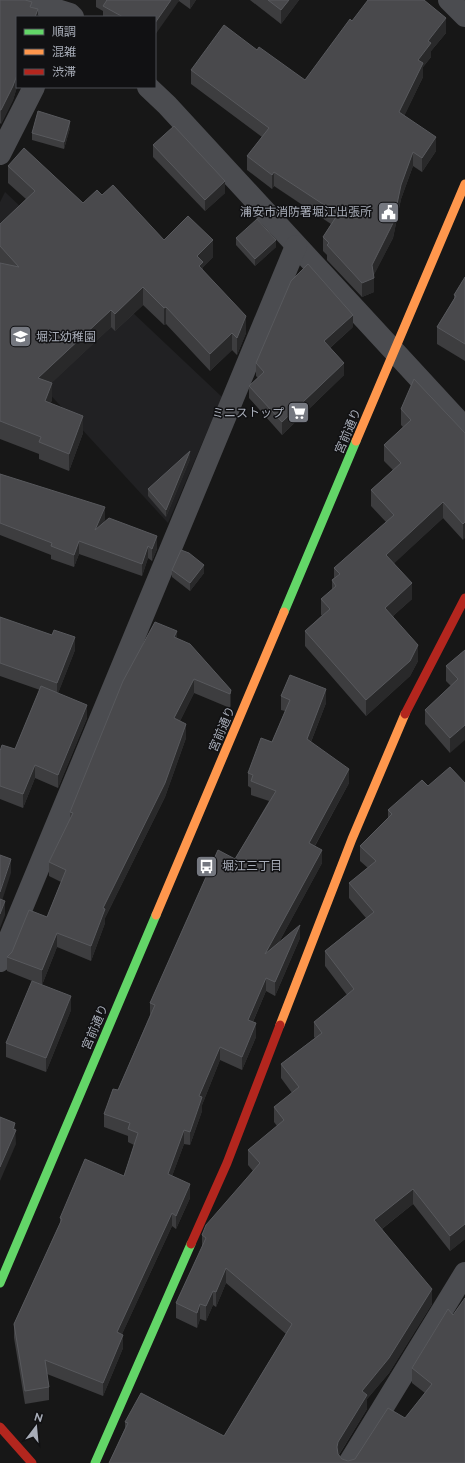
<svg xmlns="http://www.w3.org/2000/svg" width="465" height="1463" viewBox="0 0 465 1463" font-family="Raleway,'Noto Sans JP',sans-serif">
  <style>
    .built { fill: #212123 }
    .lines { fill: none; stroke-linecap: round; stroke-linejoin: round }
    .street { stroke: #4b4c50; stroke-width: 22 }
    .fast { stroke: #63d668; stroke-width: 9 }
    .slow { stroke: #ff974d; stroke-width: 9 }
    .jam { stroke: #b3261e; stroke-width: 9 }
    .wall { fill: #3d3d3f }
    .shaded-wall { fill: #29292a }
    .building { fill: #49494c; stroke: #58595d }
    .labels { text-anchor: middle; stroke-width: 3; stroke-linejoin: round; paint-order: stroke }
    .poi-label { font-size: 12px; fill: #a8adb8; stroke: #111113; text-anchor: end }
    .street-label { font-size: 12px; fill: #a8adb8; stroke: #111113 }
  </style>
  <rect width="100%" height="100%" fill="#171717"/>
  <!-- built -->
  <path class="built" d="M5,192L222,397L168,523L0,340V202Z"/>
  <g class="lines">
    <!-- street -->
    <g class="street">
      <path d="M25,0L70,14L73,17"/>
      <path d="M449,0L465,16"/>
      <path d="M148,87L167,105L465,428"/>
      <path d="M0,154L34,87"/>
      <path d="M0,961L296,246"/>
      <path d="M349,1463L465,1273"/>
    </g>
    <!-- fast -->
    <g class="fast">
      <path d="M284,612L356,441"/>
      <path d="M0,1283L156,915"/>
      <path d="M95,1463L191,1244"/>
    </g>
    <!-- slow -->
    <g class="slow">
      <path d="M356,441L465,184"/>
      <path d="M156,915L284,612"/>
      <path d="M280,1025L352,839L405,714"/>
    </g>
    <!-- jam -->
    <g class="jam">
      <path d="M405,714L465,598"/>
      <path d="M191,1244L227,1163L280,1025"/>
      <path d="M0,1427L32,1463"/>
    </g>
  </g>
  <!-- wall -->
  <g class="wall">
    <path d="M0,0L32,7L38,17L13,100L1,124L0,123Z"/>
    <path d="M96,0H196L190,9L179,1L155,17H103V11L96,7Z"/>
    <path d="M250,0H299L281,24Z"/>
    <path d="M352,21L446,33L431,51V57L423,67V77L404,116L436,151L422,172L413,166L401,199L393,238L373,276L374,292L362,297L327,260V255L323,251V237L331,224L274,186L272,189L247,170V156L262,137L191,84V70L257,50L305,80Z"/>
    <path d="M70,128L64,149L32,140V133Z"/>
    <path d="M153,145L225,193L205,211L153,157Z"/>
    <path d="M8,166L83,203L102,195L164,240L213,257L203,267V270L246,333L237,355L232,350L210,371L166,324L164,325L143,305L115,331L111,327L51,383L52,400L50,404L83,433L69,471L39,459V454L0,439V224L26,199L8,183Z"/>
    <path d="M236,238L276,247L255,266L236,245Z"/>
    <path d="M465,277V361L437,344V327L454,299V295Z"/>
    <path d="M353,327L330,348L344,375L282,435L249,398V386L258,378L256,376V363Z"/>
    <path d="M401,409L465,433L463,540L443,518L394,563L412,599L393,616L418,661L410,676L366,716L305,646V631L322,615H321V599L332,590V580L334,578V568L386,522L371,506V490L393,470L384,461V445L403,427L401,425Z"/>
    <path d="M190,459L166,517L148,496V489Z"/>
    <path d="M0,474L105,519L103,523L157,549L152,561L148,558L142,576L79,554L74,567L51,559V555L0,535Z"/>
    <path d="M172,570L204,573L190,591L172,577Z"/>
    <path d="M0,617L75,650L58,693L87,718L58,788L35,778L23,808L0,799V751L15,749L40,690L0,676Z"/>
    <path d="M177,639L231,690V704L230,708L194,693L180,721L186,738L165,797L105,918V923L91,961L57,947L42,985L7,971V957L47,917L61,882L49,876V862L70,820V812Z"/>
    <path d="M465,650L450,753L425,724V710L451,686L446,681V666Z"/>
    <path d="M281,696L326,703L311,742L349,783L315,846L322,863L278,944L300,938L275,996L266,991L253,1022L256,1037L242,1070L220,1060L202,1105V1111L190,1145L184,1144L172,1176L190,1198L176,1229L172,1226L122,1334L123,1348L103,1396L47,1374L49,1387V1400L25,1404L14,1338V1324L60,1223V1218L124,1176L134,1145L128,1142V1136L104,1127V1114L118,1090L150,1015V1003L235,859L269,801L251,795V788L248,786V773L272,742L285,711L281,710Z"/>
    <path d="M465,783V1239L450,1251L413,1204L382,1229L432,1304L389,1373L367,1399V1409L339,1455L342,1459L348,1461L355,1459L405,1418L425,1393L412,1383V1368L448,1309L465,1463H109L125,1428V1422L224,1436L286,1334L226,1283L216,1307L213,1305L206,1321L200,1319L197,1328L176,1318V1303L202,1248V1235L253,1171L248,1165V1150L277,1126L274,1122V1107L292,1093L281,1078V1064L315,1038L314,1037V1022L347,995L325,966V951L366,918L349,898V883L368,868L360,861V846L388,818V810L428,786Z"/>
    <path d="M71,1010L46,1072L6,1057V1043Z"/>
  </g>
  <!-- shaded-wall -->
  <g class="shaded-wall">
    <path d="M171,0H179V1L155,35V23Z"/>
    <path d="M190,0H196L190,9Z"/>
    <path d="M289,0H299L281,24V10Z"/>
    <path d="M38,9V17H35Z"/>
    <path d="M446,18V33L431,51V57L423,67V77L399,127V112L418,60L428,41Z"/>
    <path d="M17,75V87L13,100L1,124V110Z"/>
    <path d="M70,121V128L64,149V142Z"/>
    <path d="M436,137V151L422,172V158Z"/>
    <path d="M413,152V166L401,199L393,238L372,279L374,278V292L362,297V283L372,265Z"/>
    <path d="M274,172V186L272,189V175Z"/>
    <path d="M225,181V193L205,211V200Z"/>
    <path d="M213,240V257L203,267V279L199,283L197,256Z"/>
    <path d="M276,240V247L255,266V259Z"/>
    <path d="M143,287V305L115,331V314Z"/>
    <path d="M166,307V324L164,325V308Z"/>
    <path d="M111,310V327L38,396V378Z"/>
    <path d="M353,315V327L324,353V341Z"/>
    <path d="M246,316V333L237,355V338Z"/>
    <path d="M232,333V350L210,371V354Z"/>
    <path d="M344,363V375L282,435V422Z"/>
    <path d="M52,383V400L45,419V401Z"/>
    <path d="M83,416V433L69,471V454Z"/>
    <path d="M190,451V459L166,517V510Z"/>
    <path d="M443,502V518L386,571V555Z"/>
    <path d="M105,507V519L95,543V530Z"/>
    <path d="M465,522V538L463,540V524Z"/>
    <path d="M157,536V549L152,561V549Z"/>
    <path d="M79,541V554L74,567V555Z"/>
    <path d="M148,546V558L142,576V564Z"/>
    <path d="M204,565V573L190,591V583Z"/>
    <path d="M412,583V599L385,623V608Z"/>
    <path d="M177,631V645L174,637Z"/>
    <path d="M75,637V650L57,696V683Z"/>
    <path d="M418,645V661L410,676L366,716V700Z"/>
    <path d="M194,679V693L174,733V718Z"/>
    <path d="M326,689V703L307,752V739Z"/>
    <path d="M231,690V704L230,708V694Z"/>
    <path d="M87,705V718L58,788V775Z"/>
    <path d="M186,724V738L165,797L105,918V923L91,961V946L103,908Z"/>
    <path d="M465,725V740L450,753V738Z"/>
    <path d="M35,765V778L23,808V794Z"/>
    <path d="M349,769V783L309,856V843Z"/>
    <path d="M322,850V863L265,968V954Z"/>
    <path d="M11,859V873L0,907V892Z"/>
    <path d="M5,901V915L0,928V914Z"/>
    <path d="M300,925V938L275,996V982Z"/>
    <path d="M57,933V947L42,985V970Z"/>
    <path d="M266,978V991L248,1033V1020Z"/>
    <path d="M71,996V1010L46,1072V1058Z"/>
    <path d="M256,1023V1037L242,1070V1057Z"/>
    <path d="M220,1047V1060L202,1105V1111L190,1145V1132L199,1096Z"/>
    <path d="M15,1123L16,1144L0,1181V1167Z"/>
    <path d="M184,1130V1144L168,1187V1174Z"/>
    <path d="M190,1184V1198L176,1229V1216Z"/>
    <path d="M413,1189V1204L374,1235V1220Z"/>
    <path d="M172,1213V1226L117,1345V1332Z"/>
    <path d="M465,1224V1239L450,1251V1236Z"/>
    <path d="M226,1268V1283L216,1307V1292Z"/>
    <path d="M432,1289V1304L389,1373L367,1399V1409L338,1456L337,1447L338,1442L362,1391Z"/>
    <path d="M213,1291V1305L206,1321V1306Z"/>
    <path d="M200,1304V1319L197,1328V1313Z"/>
    <path d="M123,1335V1348L103,1396V1383Z"/>
  </g>
  <!-- building -->
  <g class="building">
    <path d="M0,0H25L32,2L30,7L38,9L35,17H17V75L13,86L1,110H0Z"/>
    <path d="M106,0H171L155,23V17H123L103,6L107,0Z"/>
    <path d="M268,0H289L281,10Z"/>
    <path d="M368,0H424L446,18L428,41L431,43L418,60L423,63L399,112L436,137L422,158L413,152L401,185L393,223L372,265L374,278L362,283L327,245L329,243L323,237L338,214L274,172L272,175L247,156L269,128L191,70L224,25L257,50L259,47L305,80L350,19L352,21Z"/>
    <path d="M38,111L70,121L64,142L32,133Z"/>
    <path d="M174,126L225,181L205,200L153,145Z"/>
    <path d="M24,148L83,203L97,190L102,195L113,185L164,240L188,216L213,240L197,256L203,262L199,266L246,316L237,338L232,333L210,354L166,307L164,308L143,287L115,314L111,310L38,378L52,383L45,401L83,416L69,454L39,442L41,437L0,421V263L19,267L0,246V224L35,191L8,166Z"/>
    <path d="M257,219L276,240L255,259L236,238Z"/>
    <path d="M308,264L353,315L324,341L344,363L282,422L249,386L264,372L256,363L291,281Z"/>
    <path d="M465,277V344L437,327L456,296L454,295Z"/>
    <path d="M414,379L465,433V522L463,524L443,502L386,555L412,583L385,608L418,645L410,661L366,700L305,631L330,609L321,599L336,586L332,580L340,574L334,568L394,515L371,490L401,463L384,445L411,420L401,409Z"/>
    <path d="M190,451L166,510L148,489Z"/>
    <path d="M0,474L105,507L95,530L109,518L157,536L152,549L148,546L142,564L79,541L74,555L51,546L52,543L0,523Z"/>
    <path d="M181,550L189,553L204,565L190,583L172,570Z"/>
    <path d="M0,617L52,635L54,630L75,637L57,683L0,663Z"/>
    <path d="M155,622L177,631L174,637L190,644L231,690L230,694L194,679L174,718L186,724L165,783L103,908L105,909L91,946L57,933L42,970L7,957L12,952L29,910L47,917L66,870L49,862L73,813L70,812L123,681Z"/>
    <path d="M465,650V725L450,738L425,710L458,679L446,666Z"/>
    <path d="M290,675L326,689L307,739L349,769L309,843L322,850L265,954L300,925L275,982L266,978L248,1020L256,1023L242,1057L220,1047L199,1096L202,1097L190,1132L184,1130L168,1174L190,1184L176,1216L172,1213L117,1332L123,1335L103,1383L45,1360L49,1387L25,1391L14,1324L62,1219L60,1218L85,1159L124,1176L138,1133L128,1129L130,1123L104,1114L113,1089L118,1090L155,1005L150,1003L218,850L235,859L276,791L251,781L253,775L248,773L261,738L272,742L290,700L281,696Z"/>
    <path d="M41,686L87,705L58,775L35,765L23,794L0,786V751L2,745L15,749Z"/>
    <path d="M450,767L465,783V1224L450,1236L413,1189L374,1220L432,1289L389,1358L362,1391L367,1395L338,1442L337,1447L338,1454L342,1459L348,1461L355,1459L388,1408L405,1418L432,1384L412,1368L448,1309L453,1315L465,1298V1463H109L128,1423L125,1422L141,1393L224,1436L292,1324L226,1268L216,1292L213,1291L206,1306L200,1304L197,1313L176,1303L206,1238L202,1235L206,1225L260,1163L248,1150L284,1120L274,1107L299,1087L281,1064L322,1033L314,1022L354,989L325,951L374,912L349,883L376,861L360,846L392,814L388,810L422,780L428,786Z"/>
    <path d="M0,855L11,859L0,892Z"/>
    <path d="M0,899L5,901L0,914Z"/>
    <path d="M32,981L71,996L46,1058L6,1043Z"/>
    <path d="M0,1117L15,1123L13,1129L16,1130L0,1167Z"/>
  </g>
  <!-- icons -->
  <defs>
    <symbol id="civic-square" viewBox="-11 -11 22 22"><rect x="-9" y="-9" width="18" height="18" rx="4" fill="#757880" stroke="#111113"/><path d="M-.6-6.5H3V-4.5H.6V-3L4-1V1h2V6H-6V1h2V-1L-.6-3ZM-1.2 2.5V6h2.4V2.5Z" fill="#fff"/></symbol>
    <symbol id="school-square" viewBox="-11 -11 22 22"><rect x="-9" y="-9" width="18" height="18" rx="4" fill="#757880" stroke="#111113"/><path d="M0-5L7-2L0 1L-7-2ZM-4 1L0 2.5L4 1V4Q0 6-4 4Z" fill="#fff"/></symbol>
    <symbol id="supermarket-square" viewBox="-11 -11 22 22"><rect x="-9" y="-9" width="18" height="18" rx="4" fill="#757880" stroke="#111113"/><path d="M-6-5.5h2.5l.6 2H6L4.5 2H-2.5L-4.4-4H-6ZM-1.5 3.2a1.3 1.3 0 1 0 .1 0ZM3 3.2a1.3 1.3 0 1 0 .1 0Z" fill="#fff"/></symbol>
    <symbol id="bus-square" viewBox="-11 -11 22 22"><rect x="-9" y="-9" width="18" height="18" rx="4" fill="#757880" stroke="#111113"/><path d="M-5-6H5V4H4V6H2V4H-2V6H-4V4H-5ZM-3.5-4V0h7V-4ZM-3.5 1.2v1.5H-2V1.2ZM2 1.2v1.5H3.5V1.2Z" fill="#fff"/></symbol>
  </defs>
  <g fill-rule="evenodd">
    <use href="#civic-square" x="376" y="200" width="25" height="25"/>
    <use href="#school-square" x="8" y="324" width="25" height="25"/>
    <use href="#supermarket-square" x="286" y="400" width="25" height="25"/>
    <use href="#bus-square" x="194" y="854" width="25" height="25"/>
  </g>
  <g class="labels">
    <!-- poi labels -->
    <g class="poi-label">
      <text x="372" y="216">浦安市消防署堀江出張所</text>
      <text x="36" y="341" text-anchor="start">堀江幼稚園</text>
      <text x="284" y="417">ミニストップ</text>
      <text x="222" y="870" text-anchor="start">堀江三丁目</text>
    </g>
    <!-- street labels -->
    <g class="street-label">
      <text transform="translate(348 431) rotate(-67)" y="4">宮前通り</text>
      <text transform="translate(222 729) rotate(-67)" y="4">宮前通り</text>
      <text transform="translate(95 1027) rotate(-67)" y="4">宮前通り</text>
    </g>
  </g>
  <!-- legend -->
  <rect x="16" y="16" width="140" height="72" fill="#111113" stroke="#4d4f55"/>
  <rect x="24" y="29" width="20" height="6" fill="#63d668" stroke="#4d4f55"/>
  <text x="52" y="36" font-size="12" fill="#a8adb8">順調</text>
  <rect x="24" y="49" width="20" height="6" fill="#ff974d" stroke="#4d4f55"/>
  <text x="52" y="56" font-size="12" fill="#a8adb8">混雑</text>
  <rect x="24" y="69" width="20" height="6" fill="#b3261e" stroke="#4d4f55"/>
  <text x="52" y="76" font-size="12" fill="#a8adb8">渋滞</text>
  <!-- north arrow -->
  <g transform="translate(36 1427) rotate(16)" stroke="#111113" stroke-width="3" paint-order="stroke">
  <path d="M0-3L7 15L0 10L-7 15Z" fill="#a8adb8"/>
  <text y="-6" font-size="11" font-weight="bold" text-anchor="middle" fill="#a8adb8">N</text>
  </g>
</svg>
